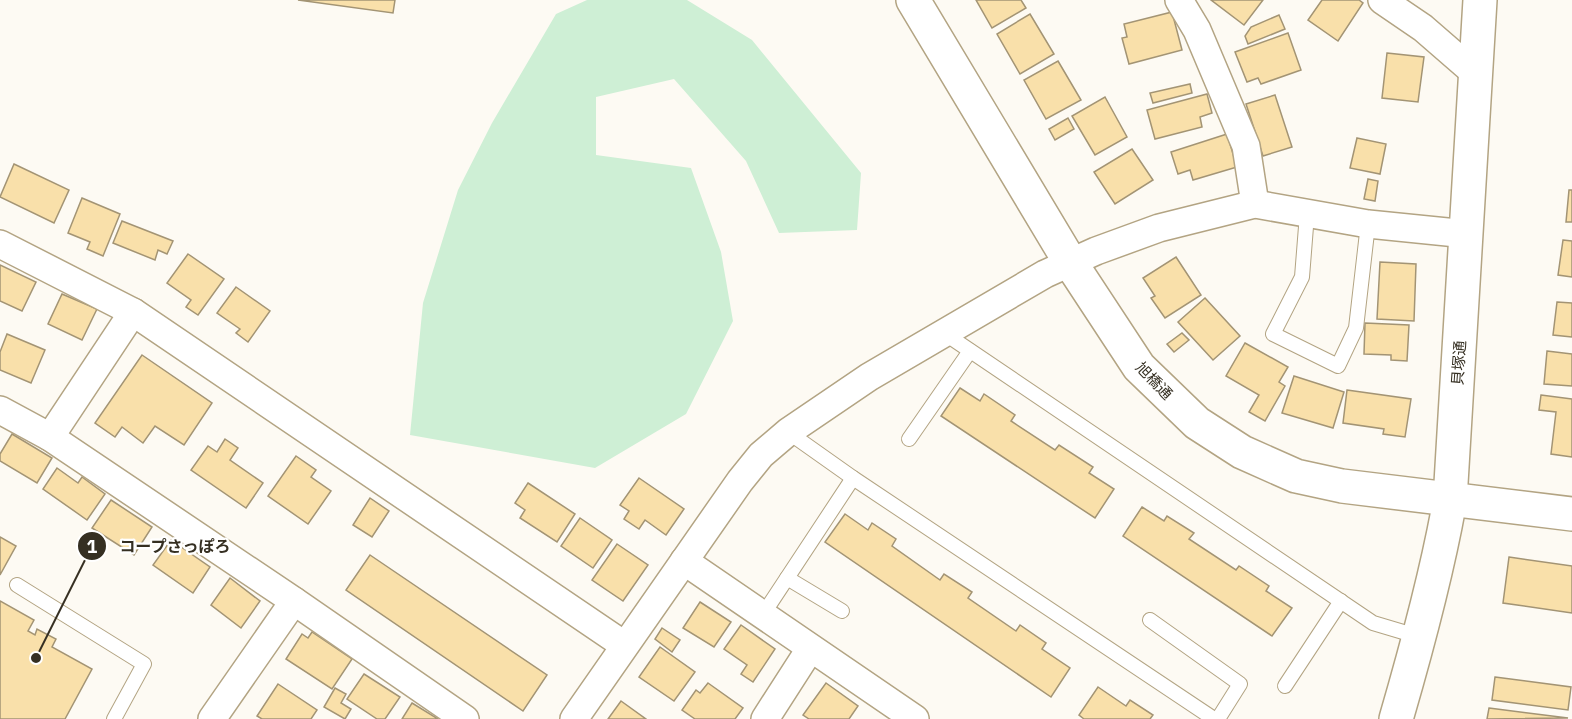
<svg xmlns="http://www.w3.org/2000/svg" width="1572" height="719" viewBox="0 0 1572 719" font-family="'IBM Plex Sans','Noto Sans JP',sans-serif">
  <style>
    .green { fill: #ceefd5 }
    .building { fill: #f9e0aa; stroke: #a39474; stroke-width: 1.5 }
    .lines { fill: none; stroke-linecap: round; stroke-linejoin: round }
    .service-casing { stroke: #b3a483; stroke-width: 16 }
    .minor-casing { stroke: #b3a483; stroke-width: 30 }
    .tertiary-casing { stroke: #b3a483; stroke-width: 36 }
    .service { stroke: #fff; stroke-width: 14 }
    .minor { stroke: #fff; stroke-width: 27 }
    .tertiary { stroke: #fff; stroke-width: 33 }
    .labels { text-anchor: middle; stroke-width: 4.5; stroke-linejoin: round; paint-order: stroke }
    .street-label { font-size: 15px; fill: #352f22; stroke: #fff }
    .leader { fill: none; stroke: #352f22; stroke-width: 2 }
    .callout-dot { fill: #352f22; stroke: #fff; stroke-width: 2 }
    .mark-label { font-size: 18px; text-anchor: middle; font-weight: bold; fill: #fff }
    .callout-label { font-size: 16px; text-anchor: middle; font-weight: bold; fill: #352f22; stroke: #fff; stroke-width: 4.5; stroke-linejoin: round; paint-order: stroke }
  </style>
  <rect width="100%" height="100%" fill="#fdfaf3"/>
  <!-- green -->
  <path class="green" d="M587,0H687L752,40L861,173L857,230L779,233L746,161L674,79L596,97V155L691,168L721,252L733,321L686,414L595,468L410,435L423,303L458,190L492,123L556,14Z"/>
  <!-- building -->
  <g class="building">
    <path d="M298,0H395L393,13Z"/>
    <path d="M976,0H1021L1026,8L992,28Z"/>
    <path d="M1211,0H1263L1244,25Z"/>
    <path d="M1322,0H1359L1363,3L1338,41L1308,20Z"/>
    <path d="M1172,12L1182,50L1129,64L1122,38L1127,37L1124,24Z"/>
    <path d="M1030,14L1054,54L1020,74L997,34Z"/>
    <path d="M1279,15L1285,29L1248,44L1245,36L1251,27Z"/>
    <path d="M1288,33L1301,70L1261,84L1258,78L1247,82L1235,52Z"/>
    <path d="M1387,53L1424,57L1418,102L1382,98Z"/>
    <path d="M1058,61L1081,100L1046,119L1024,80Z"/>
    <path d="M1190,84L1192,93L1153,103L1150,93Z"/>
    <path d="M1207,94L1212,113L1200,117L1202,127L1155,139L1147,110Z"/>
    <path d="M1275,95L1292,147L1263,156L1246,104Z"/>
    <path d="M1105,97L1127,137L1095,155L1072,116Z"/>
    <path d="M1068,118L1074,129L1055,140L1049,129Z"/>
    <path d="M1227,134L1237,167L1193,180L1190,170L1178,174L1171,152Z"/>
    <path d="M1357,138L1386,144L1380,174L1350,168Z"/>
    <path d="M1132,149L1153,180L1115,204L1094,172Z"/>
    <path d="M14,164L69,190L54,223L0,197Z"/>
    <path d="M1368,179L1378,181L1375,201L1364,199Z"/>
    <path d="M1569,190H1572V222H1566Z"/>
    <path d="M82,198L120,214L103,256L87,249L90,242L68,233Z"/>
    <path d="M122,221L173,241L167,254L158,250L155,260L113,243Z"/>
    <path d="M1563,240L1572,241V277L1558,275Z"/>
    <path d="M188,254L224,279L198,315L186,307L191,300L167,283Z"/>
    <path d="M1176,257L1201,295L1165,318L1151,298L1155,296L1143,278Z"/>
    <path d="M1380,262L1416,264L1414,321L1377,319Z"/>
    <path d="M0,265L36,282L22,311L0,301Z"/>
    <path d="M236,287L270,311L248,342L236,333L240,329L217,313Z"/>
    <path d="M62,294L97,309L82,340L48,324Z"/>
    <path d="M1205,298L1240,336L1213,360L1178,322Z"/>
    <path d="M1557,302L1572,303V337L1553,335Z"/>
    <path d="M1365,323L1409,325L1407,361L1391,360V355L1364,354Z"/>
    <path d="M1182,333L1189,340L1174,352L1167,344Z"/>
    <path d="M7,334L45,350L31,383L0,370V352Z"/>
    <path d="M1245,343L1288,367L1279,382L1285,386L1265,421L1249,412L1259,395L1226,376Z"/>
    <path d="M1547,351L1572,354V386L1544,384Z"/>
    <path d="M142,355L212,403L184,445L155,426L143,443L122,427L115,437L95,423Z"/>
    <path d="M1294,376L1344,392L1333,428L1282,413Z"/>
    <path d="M960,388L980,401L984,394L1015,415L1011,421L1055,450L1059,445L1093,467L1089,473L1114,489L1095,518L941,416Z"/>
    <path d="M1347,390L1411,399L1405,437L1383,434L1384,429L1343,423Z"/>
    <path d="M1541,395L1572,399V457L1551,454L1556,412L1539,410Z"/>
    <path d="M12,434L52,458L37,483L0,461V454Z"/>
    <path d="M225,439L238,448L230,460L263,483L246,508L191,470L208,446L217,452Z"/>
    <path d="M296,456L316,470L311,477L331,491L308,524L268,496Z"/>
    <path d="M57,468L78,483L82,477L105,494L87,520L43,489Z"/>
    <path d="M639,478L684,509L666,535L645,520L639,529L624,519L629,511L620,505Z"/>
    <path d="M528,483L575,514L557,542L520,518L525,510L515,503Z"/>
    <path d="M370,498L389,511L372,537L353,525Z"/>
    <path d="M111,500L152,527L134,555L92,528Z"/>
    <path d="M1142,507L1164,521L1167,516L1194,533L1189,539L1236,570L1239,566L1269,586L1266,591L1292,608L1272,636L1123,536Z"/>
    <path d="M845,514L868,530L872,523L896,539L892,546L940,580L944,574L972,592L968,598L1016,631L1020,625L1046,643L1042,649L1070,668L1051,697L825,542Z"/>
    <path d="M580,518L612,540L593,568L561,546Z"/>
    <path d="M0,537L16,546L0,575Z"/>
    <path d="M171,540L210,567L193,593L153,565Z"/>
    <path d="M617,544L648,565L623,601L592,580Z"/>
    <path d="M370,555L547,675L523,711L346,590Z"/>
    <path d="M1509,557L1572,566V613L1503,603Z"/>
    <path d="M230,578L260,601L241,628L211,605Z"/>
    <path d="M0,601L34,620L28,631L35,635L37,629L56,639L52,647L92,669L65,719H0Z"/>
    <path d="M700,602L731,622L714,647L683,628Z"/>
    <path d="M741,625L775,649L753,682L741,674L747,665L724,649Z"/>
    <path d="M662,628L680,640L672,652L655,639Z"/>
    <path d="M312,632L352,659L332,689L286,659L302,634L308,638Z"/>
    <path d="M660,647L695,672L674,701L639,677Z"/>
    <path d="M364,674L400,697L385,719H377L347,699Z"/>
    <path d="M1495,677L1571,687L1568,710L1492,700Z"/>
    <path d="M708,683L743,708L735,719H695L682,710L696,690L700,693Z"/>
    <path d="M826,683L858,706L849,719H809L803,715Z"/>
    <path d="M278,684L317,710L311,719H262L257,716Z"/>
    <path d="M1098,687L1126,706L1130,700L1153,715L1150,719H1084L1079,715Z"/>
    <path d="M335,688L346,694L341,703L351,709L345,719L324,707Z"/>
    <path d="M621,701L646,719H608Z"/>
    <path d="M412,703L438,719H402Z"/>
    <path d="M1489,708L1568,718L1487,719Z"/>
  </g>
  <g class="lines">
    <defs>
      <g id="service">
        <path d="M1307,214L1302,277L1273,334L1338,366L1356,328L1368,224"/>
        <path d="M944,333L1373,623L1420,637"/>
        <path d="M788,432L853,478L1214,719"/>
        <path d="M909,439L970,351"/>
        <path d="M787,578L842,611"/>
        <path d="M17,585L144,664L114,719"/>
        <path d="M762,616L853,478"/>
        <path d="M1150,620L1240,684L1218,719"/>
        <path d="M1285,686L1341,601"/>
      </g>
      <g id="minor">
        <path d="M1179,0L1197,30L1246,146L1255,204"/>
        <path d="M1382,0L1423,28L1476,74"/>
        <path d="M0,244L133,312L624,645"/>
        <path d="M0,410L50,437L294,601L465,719"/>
        <path d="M50,437L133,312"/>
        <path d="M684,561L915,719"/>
        <path d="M212,719L294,601"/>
        <path d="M574,719L740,481L761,455L788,432L869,377L1045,274L1096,251L1159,228L1255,204L1368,224L1467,234"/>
        <path d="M765,719L810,649"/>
      </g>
      <g id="tertiary">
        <path d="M913,0L1070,262L1139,367L1197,423L1242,452L1296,476L1342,486L1572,514"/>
        <path d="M1396,719C1417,647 1437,574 1450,500L1480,0"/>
      </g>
    </defs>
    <!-- service casing -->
    <use href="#service" class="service-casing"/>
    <!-- minor casing -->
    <use href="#minor" class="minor-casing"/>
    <!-- tertiary casing -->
    <use href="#tertiary" class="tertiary-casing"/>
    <!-- service -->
    <use href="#service" class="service"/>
    <!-- minor -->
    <use href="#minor" class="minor"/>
    <!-- tertiary -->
    <use href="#tertiary" class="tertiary"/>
  </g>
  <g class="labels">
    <!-- street labels -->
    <g class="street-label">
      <text transform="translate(1459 363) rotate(-86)" y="5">貝塚通</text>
      <text transform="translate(1154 381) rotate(46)" y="5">旭橋通</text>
    </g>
  </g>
  <!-- callouts -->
  <path class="leader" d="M36 658L92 546"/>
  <g class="callout-dot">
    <circle cx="36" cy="658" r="6"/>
    <circle cx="92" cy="546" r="15"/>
  </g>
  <g class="mark-label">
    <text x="92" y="553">1</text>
  </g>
  <g class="callout-label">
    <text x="175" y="552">コープさっぽろ</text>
  </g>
</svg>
